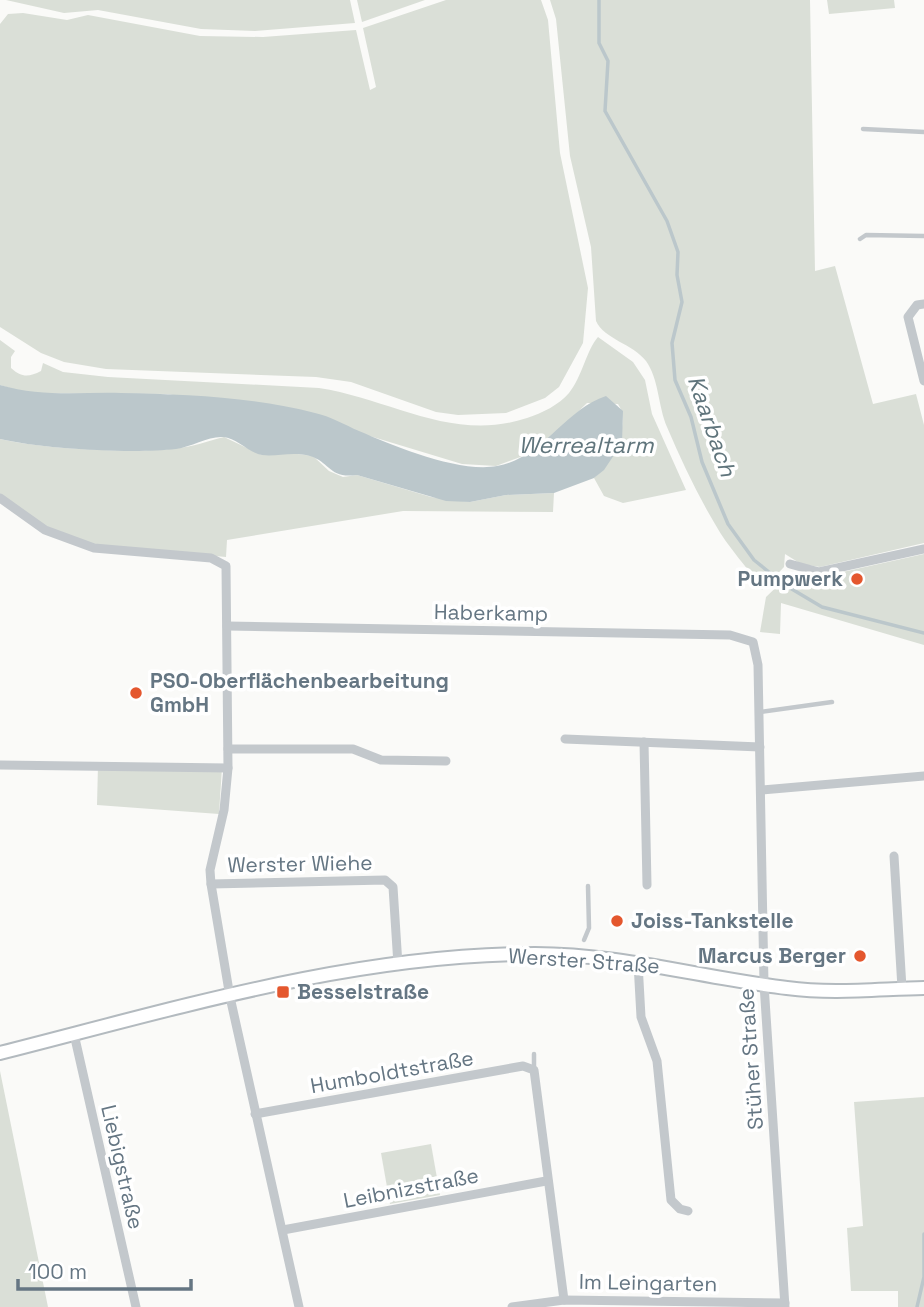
<svg xmlns="http://www.w3.org/2000/svg" width="924" height="1307" viewBox="0 0 924 1307" font-family="'Space Grotesk',sans-serif">
  <style>
    .green { fill: #dadfd7 }
    .water { fill: #bbc7cb }
    .lines { fill: none; stroke-linecap: round; stroke-linejoin: round }
    .stream { stroke: #bbc7cb; stroke-width: 3.5 }
    .secondary-casing { stroke: #b3babf; stroke-width: 16 }
    .lane { stroke: #c3c8cc; stroke-width: 4.5 }
    .street { stroke: #c3c8cc; stroke-width: 9 }
    .secondary { stroke: #fff; stroke-width: 12 }
    .poi-dot { fill: #e4572e; stroke: #fff; stroke-width: 2.5 }
    .labels { text-anchor: middle; stroke-width: 7; stroke-linejoin: round; paint-order: stroke }
    .poi-label { font-size: 21px; font-weight: bold; fill: #657683; stroke: #fff; text-anchor: start }
    .street-label { font-size: 21px; fill: #657683; stroke: #fff }
    .water-label { font-size: 23px; font-style: italic; fill: #60757c; stroke: #fff }
  </style>
  <rect width="100%" height="100%" fill="#fafaf8"/>
  <!-- green -->
  <g class="green">
    <path d="M6,0H350L355,23L255,31L201,29L98,10L64,13Z"/>
    <path d="M357,0H425L362,22Z"/>
    <path d="M446,0H541L548,20L560,153L588,288L583,343L559,387L545,398L506,413L458,415L436,412L351,382L316,377L106,369L64,362L41,353L0,327V24L8,14L23,13L67,20L88,15L200,36L263,37L356,30L370,90L376,87L363,28Z"/>
    <path d="M550,0H810L815,271L835,266L873,404L916,394L924,425V543L820,567L801,564L785,554L784,567L762,590C748,567 728,548 715,524C697,494 681,460 667,427C658,406 659,379 646,361C633,344 604,339 596,321L591,247L570,156L556,19Z"/>
    <path d="M827,0H894L895,8L829,14Z"/>
    <path d="M598,337L633,362L645,380L652,414L686,490L623,503L604,496L594,478C611,465 632,423 618,404L587,403L552,437L526,455L496,466L462,464L373,437L168,394L25,393L0,385V340L15,351L11,357V368C22,378 29,377 41,371L43,363L63,372L108,377L319,388C391,399 453,443 527,418C542,413 559,405 569,393C582,377 587,349 598,337Z"/>
    <path d="M224,437L262,455L282,452L313,456L329,471L343,477L357,475L431,497L470,502L506,495L554,493L553,512L403,511L227,540L226,557L94,545L44,527L0,496V439C43,449 133,454 177,448C192,447 208,441 224,437Z"/>
    <path d="M924,554V645L781,603L780,634L760,632L766,597L790,574L820,577Z"/>
    <path d="M98,765L222,767L219,814L97,805Z"/>
    <path d="M0,1070V1071L48,1307H0Z"/>
    <path d="M924,1097V1307H898V1291H851L847,1228L863,1226L854,1102Z"/>
    <path d="M431,1144L440,1195L390,1204L381,1153Z"/>
  </g>
  <!-- water -->
  <path class="water" d="M0,385C40,397 79,392 121,393C185,394 252,397 315,413C330,416 345,425 359,431C394,446 458,473 497,466C543,458 564,410 606,396L623,411L622,443L604,470L594,478L554,493L506,495L470,502L446,501L357,475C329,479 330,462 310,456C292,451 277,457 262,455C249,453 237,438 223,437C209,436 191,447 176,449C132,454 43,449 0,439Z"/>
  <g class="lines">
    <!-- stream -->
    <g class="stream">
      <path d="M599,0V43L608,61L605,111L667,221L678,252L677,275L682,302L672,343L675,380L691,417L702,462L728,524L754,560L785,585L822,607L924,633"/>
      <path d="M917,1307L924,1277V1234"/>
    </g>
    <defs>
      <path id="secondary" d="M0,1053C174,1009 354,954 535,954C620,954 703,978 787,988C832,994 878,989 924,988"/>
    </defs>
    <!-- secondary casing -->
    <use href="#secondary" class="secondary-casing"/>
    <!-- lane -->
    <g class="lane">
      <path d="M863,129L924,132"/>
      <path d="M860,239L866,235L924,236"/>
      <path d="M760,712L832,702"/>
      <path d="M584,940L589,928L588,886"/>
      <path d="M534,1054V1069"/>
    </g>
    <!-- street -->
    <g class="street">
      <path d="M924,304L917,305L908,317L924,381"/>
      <path d="M0,498L45,530L94,548L211,558L226,566L228,768L224,810L210,870L211,884L230,997L299,1307"/>
      <path d="M790,564L819,572L924,549"/>
      <path d="M227,626L730,635L753,642L758,665L764,984L785,1307"/>
      <path d="M565,739L760,747"/>
      <path d="M644,742L647,885"/>
      <path d="M228,749H353L381,760L446,761"/>
      <path d="M0,765L228,768"/>
      <path d="M761,790L924,776"/>
      <path d="M894,856L902,988"/>
      <path d="M211,884L385,880L393,887L398,965"/>
      <path d="M638,963L641,1017L657,1061L671,1200L680,1209L688,1211"/>
      <path d="M74,1034L136,1307"/>
      <path d="M255,1114L523,1066L534,1070L564,1300"/>
      <path d="M283,1230L546,1181"/>
      <path d="M512,1307L564,1300L785,1303"/>
    </g>
    <!-- secondary -->
    <use href="#secondary" class="secondary"/>
  </g>
  <!-- markers -->
  <g class="poi-dot">
    <circle cx="857" cy="579" r="7"/>
    <circle cx="136" cy="693" r="7"/>
    <circle cx="617" cy="921" r="7"/>
    <circle cx="860" cy="956" r="7"/>
    <rect x="276" y="985" width="14" height="14" rx="3.5"/>
  </g>
  <g class="labels">
    <!-- poi labels -->
    <g class="poi-label">
      <text x="843" y="586" text-anchor="end">Pumpwerk</text>
      <text x="150" y="688">PSO-Oberflächenbearbeitung<tspan x="150" dy="24">GmbH</tspan></text>
      <text x="631" y="928">Joiss-Tankstelle</text>
      <text x="846" y="963" text-anchor="end">Marcus Berger</text>
      <text x="297" y="999">Besselstraße</text>
    </g>
    <!-- street labels -->
    <g class="street-label">
      <text transform="translate(491 613) rotate(1)" y="7">Haberkamp</text>
      <text transform="translate(300 864) rotate(-1)" y="7">Werster Wiehe</text>
      <text transform="translate(584 961) rotate(4)" y="7">Werster Straße</text>
      <text transform="translate(751 1059) rotate(-94)" y="7">Stüher Straße</text>
      <text transform="translate(392 1072) rotate(-10)" y="7">Humboldtstraße</text>
      <text transform="translate(122 1167) rotate(77)" y="7">Liebigstraße</text>
      <text transform="translate(411 1188) rotate(-11)" y="7">Leibnizstraße</text>
      <text transform="translate(648 1283) rotate(1)" y="7">Im Leingarten</text>
    </g>
    <!-- water labels -->
    <g class="water-label">
      <text transform="translate(712 426) rotate(71)" y="8">Kaarbach</text>
      <text x="586" y="453">Werrealtarm</text>
    </g>
  </g>
  <!-- scale -->
  <path d="M18 1279v10h173v-10" fill="none" stroke="#657683" stroke-width="3.5"/>
  <text x="28" y="1279" font-size="21" fill="#657683" stroke="#ffffff" stroke-width="5" paint-order="stroke">100 m</text>
</svg>
